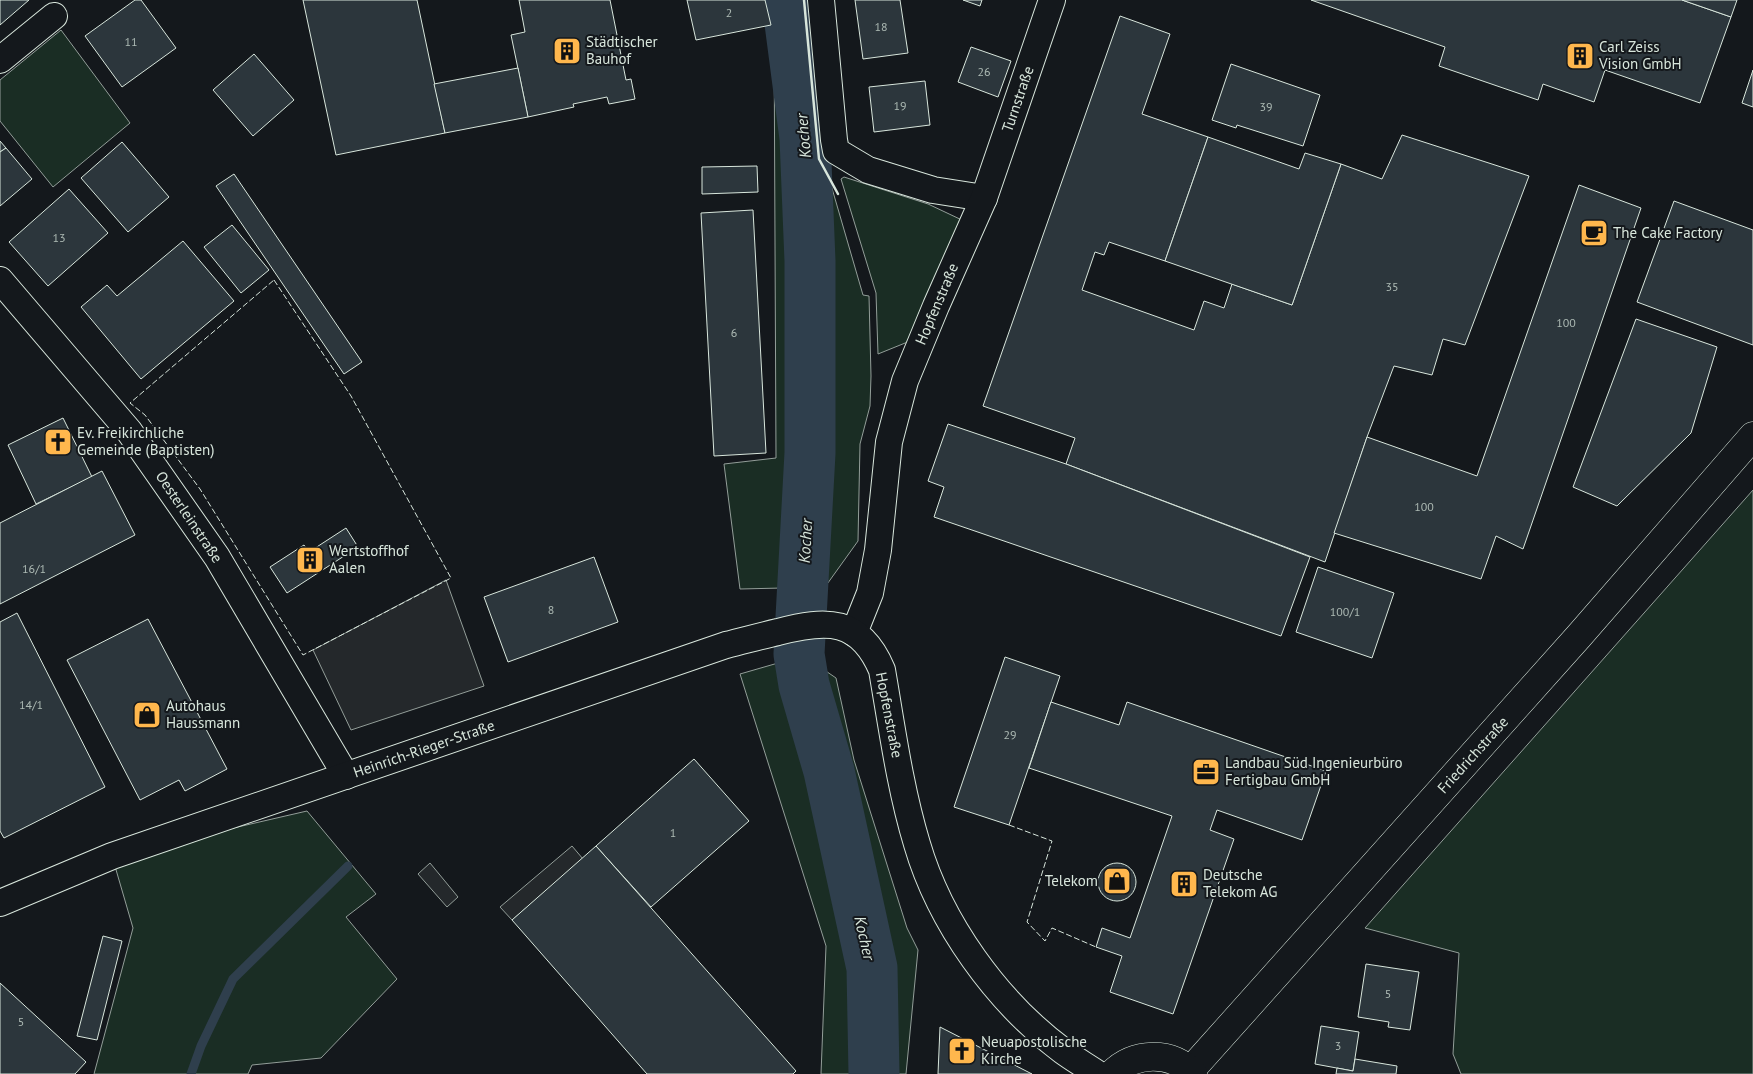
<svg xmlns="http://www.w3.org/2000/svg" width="1753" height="1074" viewBox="0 0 1753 1074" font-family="'PT Sans',sans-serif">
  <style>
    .green { fill: #1a2d24; stroke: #939e99 }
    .parking { fill: #24282b; stroke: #939e99 }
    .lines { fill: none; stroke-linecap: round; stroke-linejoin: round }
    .stream { stroke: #2f3f4d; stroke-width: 9 }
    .river { stroke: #2f3f4d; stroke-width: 51 }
    .building { fill: #2c363c; stroke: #d8e6dc }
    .street-casing { stroke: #d8e6dc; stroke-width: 28 }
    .secondary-casing { stroke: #d8e6dc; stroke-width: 29 }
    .street { stroke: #14181c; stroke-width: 26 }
    .secondary { stroke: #14181c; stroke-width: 28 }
    .fence { stroke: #d8e6dc; stroke-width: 1; stroke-dasharray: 6 2.5; stroke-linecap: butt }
    .wall { stroke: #d8e6dc; stroke-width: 2.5 }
    .labels { text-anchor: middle; stroke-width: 4; stroke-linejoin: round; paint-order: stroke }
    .number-label { font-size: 12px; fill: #adbab4 }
    .poi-label { font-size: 15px; fill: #d8e6dc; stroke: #14181c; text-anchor: start }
    .street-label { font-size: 15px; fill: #d8e6dc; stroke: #14181c }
    .water-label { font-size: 16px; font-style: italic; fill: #d8e6dc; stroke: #14181c }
  </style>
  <rect width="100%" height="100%" fill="#14181c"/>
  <!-- green -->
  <g class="green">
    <path d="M770,0H778L795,176L829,178L863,295L869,296L871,376L870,406L860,444L858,541L825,587L740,589L724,464L776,458L774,23Z"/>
    <path d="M61,30L130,123L53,187L0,121V80Z"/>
    <path d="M844,177L928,204L964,221L915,339L878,354L876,293L841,179Z"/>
    <path d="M1753,490V1074H1461L1453,1054L1459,953L1365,928Z"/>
    <path d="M785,661L817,665L836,678L854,760L907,928L918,950L906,1074H821L826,946L740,674Z"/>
    <path d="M307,811L376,894L346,917L397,979L321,1058L252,1065L248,1074H94L133,928L112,856Z"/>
  </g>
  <!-- parking -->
  <g class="parking">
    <path d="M446,580L484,686L351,730L313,650Z"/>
    <path d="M572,846L583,859L512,920L500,907Z"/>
    <path d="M430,863L458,897L447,907L418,874Z"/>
  </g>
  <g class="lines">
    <!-- stream -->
    <path class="stream" d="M191,1074L201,1046L233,979L348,866"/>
    <!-- river -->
    <path class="river" d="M787,0L805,138L810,261V453L799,654L804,685L829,771L872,968L874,1074"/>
  </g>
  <!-- building -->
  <g class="building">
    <path d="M0,0H29L0,25Z"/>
    <path d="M135,0H141L176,48L122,87L85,36Z"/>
    <path d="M303,0H417L445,133L336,155Z"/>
    <path d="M519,0H610L626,80L631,79L635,99L609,104L607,97L573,104L574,107L528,117L511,35L525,32Z"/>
    <path d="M687,0H765L771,25L696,40Z"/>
    <path d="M855,0H900L908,53L863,59Z"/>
    <path d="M963,0H982L980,6Z"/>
    <path d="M1311,0H1682L1731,17L1700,103L1605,70L1594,102L1543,84L1538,100L1439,66L1445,47Z"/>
    <path d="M1682,0H1737L1731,17Z"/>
    <path d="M1120,16L1170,34L1142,114L1208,137L1165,261L1109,242L1104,255L1095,252L1082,290L1194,330L1204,301L1224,308L1232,284L1292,305L1341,164L1382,179L1402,135L1529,176L1465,345L1443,339L1432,375L1394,366L1367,437L1325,562L1066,464L1075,438L983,406Z"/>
    <path d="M971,47L1011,61L998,97L958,82Z"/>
    <path d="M254,54L294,100L253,136L213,90Z"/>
    <path d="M1231,64L1320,95L1303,146L1237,125L1236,128L1212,120Z"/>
    <path d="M518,68L528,117L445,133L434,84Z"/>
    <path d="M1753,70V107L1742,103Z"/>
    <path d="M925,81L930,125L874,132L869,87Z"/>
    <path d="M1208,137L1299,169L1305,153L1341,164L1292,305L1165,261Z"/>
    <path d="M0,141L6,148L0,152Z"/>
    <path d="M122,142L169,197L128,232L81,178Z"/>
    <path d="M6,148L32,179L0,206V152Z"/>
    <path d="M757,166L758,192L702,194V167Z"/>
    <path d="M234,174L362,362L344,374L216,186Z"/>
    <path d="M1579,185L1641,208L1523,549L1496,536L1481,579L1334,533L1367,437L1477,476Z"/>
    <path d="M69,189L108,233L48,286L9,242Z"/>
    <path d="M1674,201L1753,230V345L1637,302Z"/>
    <path d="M753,210L766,453L714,456L701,213Z"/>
    <path d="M232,225L269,270L241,293L204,247Z"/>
    <path d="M183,241L234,301L141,379L81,307L107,285L117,296Z"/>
    <path d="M1636,319L1717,347L1691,433L1617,506L1573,487Z"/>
    <path d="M63,418L92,477L36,504L8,445Z"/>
    <path d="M948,424L1066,464L1310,557L1281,636L934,517L944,487L928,481Z"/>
    <path d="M102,471L135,535L0,604V523Z"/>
    <path d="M346,528L358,547L287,593L270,567L304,545L309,552Z"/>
    <path d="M594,557L618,622L508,662L484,597Z"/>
    <path d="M1318,567L1394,593L1372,658L1296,632Z"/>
    <path d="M17,613L105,787L4,838L0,831V622Z"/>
    <path d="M148,619L227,769L185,791L179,780L140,800L67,660Z"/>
    <path d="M1005,657L1060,676L1009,825L954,807Z"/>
    <path d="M1051,702L1119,725L1127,702L1326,771L1302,840L1217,810L1210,830L1234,839L1173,1014L1110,992L1122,956L1096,947L1102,928L1130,938L1172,816L1029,768Z"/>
    <path d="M694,759L749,821L651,907L596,846Z"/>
    <path d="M596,846L796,1071L793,1074H647L512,920Z"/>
    <circle cx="1117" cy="882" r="19"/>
    <path d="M103,936L122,941L97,1040L77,1036Z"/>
    <path d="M1366,964L1419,972L1410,1030L1388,1027L1389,1022L1358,1017Z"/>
    <path d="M0,983L86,1062L75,1074H0Z"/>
    <path d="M1321,1026L1359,1032L1353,1071L1315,1064Z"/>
    <path d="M940,1027L1032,1074H938Z"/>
    <path d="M1355,1059L1397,1066L1396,1074H1336L1337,1068L1353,1071Z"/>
  </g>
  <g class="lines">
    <defs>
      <g id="street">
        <path d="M821,0L834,140L836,151L868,170L933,190L984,198"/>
        <path d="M0,60L54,16"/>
        <path d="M0,280L129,431L217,557L346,776"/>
        <path d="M854,633L870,593L878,550L889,442L905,381L936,306L984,198L1052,0"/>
        <path d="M0,903L112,856L726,645C743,641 760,636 778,632C827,619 860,618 882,670C892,728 900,788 917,844C940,923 997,1002 1063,1051C1074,1059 1086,1066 1098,1074"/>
      </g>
      <g id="secondary">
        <path d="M1190,1071L1579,636L1753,436"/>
        <path d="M1112,1074C1134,1052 1171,1050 1193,1074"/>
      </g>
    </defs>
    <!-- street casing -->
    <use href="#street" class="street-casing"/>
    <!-- secondary casing -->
    <use href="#secondary" class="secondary-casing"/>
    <!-- street -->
    <use href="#street" class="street"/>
    <!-- secondary -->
    <use href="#secondary" class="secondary"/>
    <!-- fence -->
    <g class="fence">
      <path d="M274,280L351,396L451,578L303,655L200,489L145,415L130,403Z"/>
      <path d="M1009,825L1052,841L1027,922L1045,941L1052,928L1096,947"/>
    </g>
    <!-- wall -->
    <path class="wall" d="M804,0L819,159L838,194"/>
  </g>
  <!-- icons -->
  <defs>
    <symbol id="building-square" viewBox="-11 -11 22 22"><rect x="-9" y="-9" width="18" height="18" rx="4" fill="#ffb74d" stroke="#14181c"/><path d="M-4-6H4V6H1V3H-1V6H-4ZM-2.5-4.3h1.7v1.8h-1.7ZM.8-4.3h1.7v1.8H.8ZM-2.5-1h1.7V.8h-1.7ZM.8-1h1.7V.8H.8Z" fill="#111"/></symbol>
    <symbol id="cafe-square" viewBox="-11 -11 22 22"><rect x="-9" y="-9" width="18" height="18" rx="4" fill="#ffb74d" stroke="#14181c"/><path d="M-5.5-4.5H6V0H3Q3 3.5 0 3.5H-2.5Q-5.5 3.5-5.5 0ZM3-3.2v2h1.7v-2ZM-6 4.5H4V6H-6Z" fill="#111"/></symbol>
    <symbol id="church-square" viewBox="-11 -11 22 22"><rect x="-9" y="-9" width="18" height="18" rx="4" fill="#ffb74d" stroke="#14181c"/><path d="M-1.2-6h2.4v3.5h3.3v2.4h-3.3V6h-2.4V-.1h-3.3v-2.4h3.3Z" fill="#111"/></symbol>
    <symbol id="shop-square" viewBox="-11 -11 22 22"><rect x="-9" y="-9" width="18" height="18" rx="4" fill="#ffb74d" stroke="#14181c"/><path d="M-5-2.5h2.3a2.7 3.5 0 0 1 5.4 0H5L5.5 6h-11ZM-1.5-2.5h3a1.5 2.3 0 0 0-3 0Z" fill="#111"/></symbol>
    <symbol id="office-square" viewBox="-11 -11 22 22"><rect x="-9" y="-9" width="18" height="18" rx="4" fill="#ffb74d" stroke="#14181c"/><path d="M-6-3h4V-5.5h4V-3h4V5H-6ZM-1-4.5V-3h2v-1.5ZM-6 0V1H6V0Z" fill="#111"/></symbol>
  </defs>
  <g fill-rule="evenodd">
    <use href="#building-square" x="551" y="35" width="32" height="32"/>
    <use href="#building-square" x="1564" y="40" width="32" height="32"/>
    <use href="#cafe-square" x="1578" y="217" width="32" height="32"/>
    <use href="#church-square" x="42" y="426" width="32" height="32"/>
    <use href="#building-square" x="294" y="544" width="32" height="32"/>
    <use href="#shop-square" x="131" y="699" width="32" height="32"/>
    <use href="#office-square" x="1190" y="756" width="32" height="32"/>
    <use href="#shop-square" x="1101" y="865" width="32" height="32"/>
    <use href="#building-square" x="1168" y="868" width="32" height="32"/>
    <use href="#church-square" x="946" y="1035" width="32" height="32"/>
  </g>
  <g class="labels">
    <!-- number labels -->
    <g class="number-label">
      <text x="729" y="17">2</text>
      <text x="881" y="31">18</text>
      <text x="131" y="46">11</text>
      <text x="984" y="76">26</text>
      <text x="900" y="110">19</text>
      <text x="1266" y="111">39</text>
      <text x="59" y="242">13</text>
      <text x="1392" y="291">35</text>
      <text x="1566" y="327">100</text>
      <text x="734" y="337">6</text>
      <text x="1424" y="511">100</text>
      <text x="34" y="573">16/1</text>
      <text x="551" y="614">8</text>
      <text x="1345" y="616">100/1</text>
      <text x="31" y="709">14/1</text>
      <text x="1010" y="739">29</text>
      <text x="673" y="837">1</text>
      <text x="1388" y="998">5</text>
      <text x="21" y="1026">5</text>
      <text x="1338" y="1050">3</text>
    </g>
    <!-- poi labels -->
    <g class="poi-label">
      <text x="586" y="47">Städtischer<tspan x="586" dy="17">Bauhof</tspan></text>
      <text x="1599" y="52">Carl Zeiss<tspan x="1599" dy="17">Vision GmbH</tspan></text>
      <text x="1613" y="238">The Cake Factory</text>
      <text x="77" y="438">Ev. Freikirchliche<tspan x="77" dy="17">Gemeinde (Baptisten)</tspan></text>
      <text x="329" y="556">Wertstoffhof<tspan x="329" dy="17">Aalen</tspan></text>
      <text x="166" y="711">Autohaus<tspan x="166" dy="17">Haussmann</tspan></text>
      <text x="1225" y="768">Landbau Süd Ingenieurbüro<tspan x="1225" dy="17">Fertigbau GmbH</tspan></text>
      <text x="1203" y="880">Deutsche<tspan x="1203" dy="17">Telekom AG</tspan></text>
      <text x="1098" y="886" text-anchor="end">Telekom</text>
      <text x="981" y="1047">Neuapostolische<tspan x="981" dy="17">Kirche</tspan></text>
    </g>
    <!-- street labels -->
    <g class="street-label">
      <text transform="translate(1018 99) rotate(-71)" y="5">Turnstraße</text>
      <text transform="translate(937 304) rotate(-67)" y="5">Hopfenstraße</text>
      <text transform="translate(189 517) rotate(56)" y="5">Oesterleinstraße</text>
      <text transform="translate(889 715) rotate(79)" y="5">Hopfenstraße</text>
      <text transform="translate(424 749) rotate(-19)" y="5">Heinrich-Rieger-Straße</text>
      <text transform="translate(1473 755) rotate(-48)" y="5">Friedrichstraße</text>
    </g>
    <!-- water labels -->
    <g class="water-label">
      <text transform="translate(803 136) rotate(-95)" y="6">Kocher</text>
      <text transform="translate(805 541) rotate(-87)" y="6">Kocher</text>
      <text transform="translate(865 938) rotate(77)" y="6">Kocher</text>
    </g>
  </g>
</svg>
